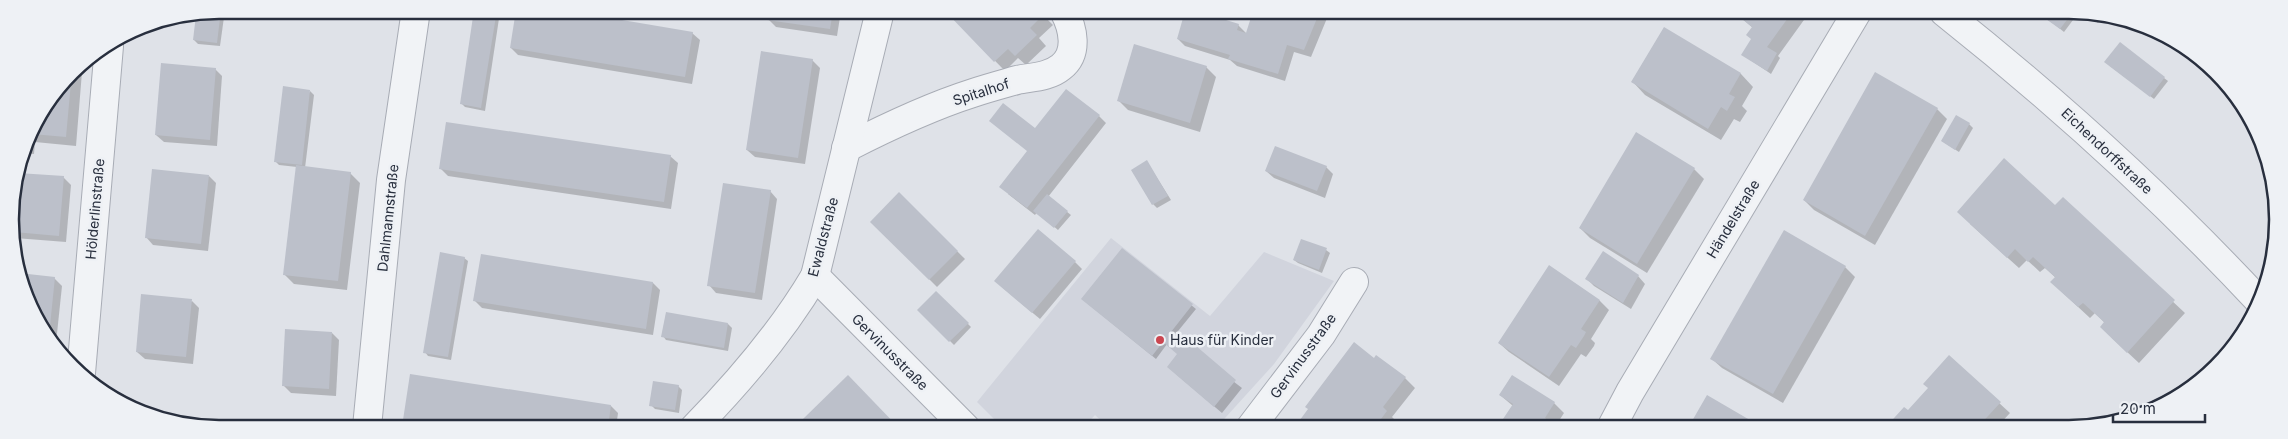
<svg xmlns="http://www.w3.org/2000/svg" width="2288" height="439" viewBox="0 0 2288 439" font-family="Inter,sans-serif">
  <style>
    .built { fill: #d1d4dd }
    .shadow { fill: #0003 }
    .building { fill: #bcc0ca }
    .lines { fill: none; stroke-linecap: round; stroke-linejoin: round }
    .minor-casing { stroke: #a8acb5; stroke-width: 30 }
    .minor { stroke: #f1f3f6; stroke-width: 28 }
    .poi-dot { fill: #cb4650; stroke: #eef1f5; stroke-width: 2 }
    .labels { text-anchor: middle; stroke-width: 5; stroke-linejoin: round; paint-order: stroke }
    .street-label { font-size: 14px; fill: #282f3e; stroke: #eef1f5 }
    .poi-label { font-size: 14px; fill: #282f3e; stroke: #eef1f5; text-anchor: start }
    .rim { fill: none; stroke: #282f3e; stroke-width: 2.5 }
  </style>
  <rect width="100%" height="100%" fill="#dfe2e8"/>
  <!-- built -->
  <path class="built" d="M1111,238L1210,316L1264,252L1334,281L1274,364L1216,428H1109L1095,415L1083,428H1003L977,402Z"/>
  <!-- shadow -->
  <g class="shadow">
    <path d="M220,10H225L220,46L198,44L194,40L197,14Z"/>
    <path d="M313,10H389L388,20Z"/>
    <path d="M476,10L500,12L485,111L465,107L461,103Z"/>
    <path d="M770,11H841L837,36L776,27L768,19Z"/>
    <path d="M946,11H1039L1053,25L1039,38L1046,46L1026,65L1018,58L1005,71Z"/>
    <path d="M1187,11L1238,25L1247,34L1254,11H1330L1311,57L1294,52L1285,81L1237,66L1230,60L1185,46L1178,39Z"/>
    <path d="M1733,11H1808L1809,13L1778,56L1780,58L1771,74L1743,55L1752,40L1753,28Z"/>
    <path d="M2039,12H2079L2064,32Z"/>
    <path d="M2083,12H2096L2105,15L2098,23Z"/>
    <path d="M1665,29L1741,74L1753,87L1742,106L1747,111L1740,122L1734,119L1721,140L1645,95L1633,82Z"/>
    <path d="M692,33L700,40L692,84L518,55L511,48Z"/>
    <path d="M812,60L820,68L805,164L755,157L747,150Z"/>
    <path d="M2110,66L2164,78L2168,81L2154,99Z"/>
    <path d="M77,67L82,72L76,146L35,142L34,154L23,153L26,139L72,71Z"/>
    <path d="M1206,67L1216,77L1200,132L1128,110L1118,100Z"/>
    <path d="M215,69L222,76L217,146L164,142L156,135Z"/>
    <path d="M310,91L314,95L305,168L350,173L360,183L347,290L294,284L284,274L297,167L279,165L275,161Z"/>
    <path d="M1937,109L1947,119L1875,245L1814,210L1804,200Z"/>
    <path d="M1099,116L1106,123L1048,197L1071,215L1058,230L1037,212L1035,215L1008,194L1028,152L1035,130Z"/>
    <path d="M1969,124L1973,128L1959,152L1942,141Z"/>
    <path d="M670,156L678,163L671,209L448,176L440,168Z"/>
    <path d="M1147,162L1171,200L1157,208L1153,204Z"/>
    <path d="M1326,167L1333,174L1325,198L1274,178L1266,171Z"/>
    <path d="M1694,169L1704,179L1647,273L1590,238L1580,228Z"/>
    <path d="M209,176L216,183L208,251L153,245L146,237Z"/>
    <path d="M63,177L71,185L66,242L15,238L10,206Z"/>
    <path d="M770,191L777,199L762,300L716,293L709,285Z"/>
    <path d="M899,194L965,259L937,287L872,222Z"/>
    <path d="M2063,199L2185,313L2139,363L2112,338L2105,323L2095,313L2090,318L2063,293L2056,278L2045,268L2040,272L2027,260L2019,268L1970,224L2056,207Z"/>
    <path d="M1123,250L1196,309L1174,336L1242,388L1222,413L1176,374L1178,354L1167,344L1156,359L1087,303Z"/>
    <path d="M1326,250L1330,253L1322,273L1298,263L1294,260Z"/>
    <path d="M464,258L468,261L451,360L428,356L425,352Z"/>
    <path d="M1075,262L1082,269L1040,319L1003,288Z"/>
    <path d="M1550,267L1600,301L1609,310L1591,339L1595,343L1594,346L1586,357L1581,354L1559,386L1509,352L1499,343Z"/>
    <path d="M1845,267L1855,277L1783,403L1722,368L1712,359Z"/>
    <path d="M1638,276L1645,284L1631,309L1594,286L1587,279Z"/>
    <path d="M54,278L62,286L56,343H53L21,287Z"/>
    <path d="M653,283L660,290L653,335L482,308L475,301Z"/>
    <path d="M936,292L971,327L954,345L919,310Z"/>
    <path d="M192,301L199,308L193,364L145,359L137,352Z"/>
    <path d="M728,324L732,328L728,351L666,340L663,336Z"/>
    <path d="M332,333L339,340L336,396L291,393L283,385Z"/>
    <path d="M1949,357L2010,413L1996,428H1886L1904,409L1908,412L1930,389Z"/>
    <path d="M1374,360L1405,378L1415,388L1392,417L1396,421L1391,428H1296Z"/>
    <path d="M1512,376L1554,403L1564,413L1555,427L1556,428H1499L1513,406L1500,395Z"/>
    <path d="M678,386L682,390L679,413L655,409L651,405Z"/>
    <path d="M1707,397L1755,424L1759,428H1690Z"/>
    <path d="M611,406L618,413L616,428L411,427L404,420Z"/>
    <path d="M156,415L189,418L196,427H192Z"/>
    <path d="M254,422L318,427H254Z"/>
  </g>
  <!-- building -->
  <g class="building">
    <path d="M221,10L217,43L193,40L196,15Z"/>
    <path d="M364,10H381V13Z"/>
    <path d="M474,10H497L481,108L460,104Z"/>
    <path d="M516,10H563L693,32L685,77L510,48Z"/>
    <path d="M768,11H833L830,29L767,20Z"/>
    <path d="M945,11H1041L1044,14L1030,28L1037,35L1015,56L1008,49L994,62Z"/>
    <path d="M1185,11H1197L1239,24L1237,30L1246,33L1253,11H1320L1304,50L1287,45L1278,74L1228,59L1230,55L1177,39Z"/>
    <path d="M1732,11H1793L1767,47L1777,53L1767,71L1741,55L1751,39L1746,35L1752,27Z"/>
    <path d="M2036,12H2073L2060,29Z"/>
    <path d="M2084,12H2094L2091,17Z"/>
    <path d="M1664,27L1741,73L1729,94L1735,97L1727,111L1721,107L1708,129L1631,82Z"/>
    <path d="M2120,42L2165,77L2150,97L2104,62Z"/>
    <path d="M1134,44L1207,66L1190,123L1117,101Z"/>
    <path d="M761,51L813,59L798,158L746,150Z"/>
    <path d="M161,63L216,68L210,140L155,135Z"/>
    <path d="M72,71L66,137L32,134L30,151L23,150L26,139Z"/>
    <path d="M1875,72L1938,108L1865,236L1803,200Z"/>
    <path d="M283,86L310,90L302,165L274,162Z"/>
    <path d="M1066,89L1100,115L1027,208L999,187L1027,151L989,121L1003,103L1035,128Z"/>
    <path d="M1956,115L1970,123L1955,150L1941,141Z"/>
    <path d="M446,122L671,155L664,202L439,169Z"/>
    <path d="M1636,132L1695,168L1637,264L1579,228Z"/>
    <path d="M1275,146L1327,166L1317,191L1265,171Z"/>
    <path d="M2004,158L2055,205L2063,197L2175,300L2127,353L2100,327L2104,322L2083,303L2078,307L2050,282L2055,277L2033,257L2028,262L2015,249L2007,258L1957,212Z"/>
    <path d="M1147,160L1168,196L1152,205L1131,170Z"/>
    <path d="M296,165L351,172L338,281L283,275Z"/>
    <path d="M152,169L209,175L201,244L145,238Z"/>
    <path d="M18,173L64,176L59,236L14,232L10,206Z"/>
    <path d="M723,183L771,190L755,293L707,286Z"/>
    <path d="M899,192L958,251L929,280L870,222Z"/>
    <path d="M1047,194L1068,211L1054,228L1033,211Z"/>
    <path d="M1038,229L1076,261L1032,313L994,281Z"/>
    <path d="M1784,230L1846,266L1773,394L1710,359Z"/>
    <path d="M1301,239L1327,248L1319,270L1293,260Z"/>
    <path d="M1122,248L1193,304L1171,332L1186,344L1189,340L1236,380L1214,407L1167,367L1177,354L1163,342L1152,356L1081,299Z"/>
    <path d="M1603,251L1639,275L1623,303L1585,279Z"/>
    <path d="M440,252L465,257L448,357L423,353Z"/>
    <path d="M481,254L653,282L646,329L473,301Z"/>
    <path d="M1549,265L1600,300L1581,329L1586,332L1584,336L1576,348L1571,345L1549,377L1498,343Z"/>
    <path d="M19,273L55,277L49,336L21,287Z"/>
    <path d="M936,291L969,323L949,342L917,310Z"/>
    <path d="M141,294L192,299L186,357L136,352Z"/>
    <path d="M666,312L728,323L724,348L661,337Z"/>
    <path d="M285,329L332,332L329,389L282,386Z"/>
    <path d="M1354,342L1374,358L1376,355L1406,377L1383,407L1387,411L1375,427L1371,423L1367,428H1294L1308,409L1305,407Z"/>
    <path d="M1949,355L2001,402L1977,428H1885L1904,407L1908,410L1928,388L1923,384Z"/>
    <path d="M410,374L611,405L608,428L452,427L403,420Z"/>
    <path d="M848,375L899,428H811L803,419Z"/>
    <path d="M1512,375L1555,402L1545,418L1554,424L1551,428H1497L1513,404L1499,395Z"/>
    <path d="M653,381L679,385L675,410L649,406Z"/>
    <path d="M1707,395L1755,423L1752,428H1688Z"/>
    <path d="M154,414L190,417L189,426Z"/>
    <path d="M253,420L316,426V427H253Z"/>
    <path d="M1094,420L1103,428H1086Z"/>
  </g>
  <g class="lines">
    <defs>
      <g id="minor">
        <path d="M1944,12C2056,101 2162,197 2260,302"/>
        <path d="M846,148C887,127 929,107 973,93C988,88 1003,84 1017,80C1032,77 1049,77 1061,67C1079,53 1073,28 1064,11"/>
        <path d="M815,276L966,428"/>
        <path d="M81,373L109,46"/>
        <path d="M367,427L391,180L416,10"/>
        <path d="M694,428C740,381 782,332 815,276L880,11"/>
        <path d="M1250,428L1321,335L1354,282"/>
        <path d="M1611,428L1630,392L1857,12"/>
      </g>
    </defs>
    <!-- minor casing -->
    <use href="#minor" class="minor-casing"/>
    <!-- minor -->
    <use href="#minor" class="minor"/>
  </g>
  <!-- markers -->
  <circle class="poi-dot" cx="1160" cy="340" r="5"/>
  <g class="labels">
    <!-- street labels -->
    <g class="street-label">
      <text transform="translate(981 92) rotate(-18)" y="5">Spitalhof</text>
      <text transform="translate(2107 151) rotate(43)" y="5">Eichendorffstraße</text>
      <text transform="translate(95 209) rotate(-85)" y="5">Hölderlinstraße</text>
      <text transform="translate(388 218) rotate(-84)" y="5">Dahlmannstraße</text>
      <text transform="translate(1733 219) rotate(-59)" y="5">Händelstraße</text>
      <text transform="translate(823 237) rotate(-75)" y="5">Ewaldstraße</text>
      <text transform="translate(890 352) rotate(45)" y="5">Gervinusstraße</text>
      <text transform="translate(1303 356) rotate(-54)" y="5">Gervinusstraße</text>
    </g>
    <!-- poi labels -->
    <g class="poi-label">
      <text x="1170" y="345">Haus für Kinder</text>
    </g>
  </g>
  <!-- crop -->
  <path d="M0 0H2288V439H0ZM219 19H2069A200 200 0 0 1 2269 219V220A200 200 0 0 1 2069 420H219A200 200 0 0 1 19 220V219A200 200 0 0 1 219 19Z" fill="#eef1f5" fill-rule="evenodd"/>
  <path class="rim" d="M219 19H2069A200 200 0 0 1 2269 219V220A200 200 0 0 1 2069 420H219A200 200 0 0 1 19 220V219A200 200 0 0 1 219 19Z"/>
  <!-- scale -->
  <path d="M2113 414v8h92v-8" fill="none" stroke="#282f3e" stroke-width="2.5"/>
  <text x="2120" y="414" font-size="15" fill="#282f3e" stroke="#eef1f5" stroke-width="4" paint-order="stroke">20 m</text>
</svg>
